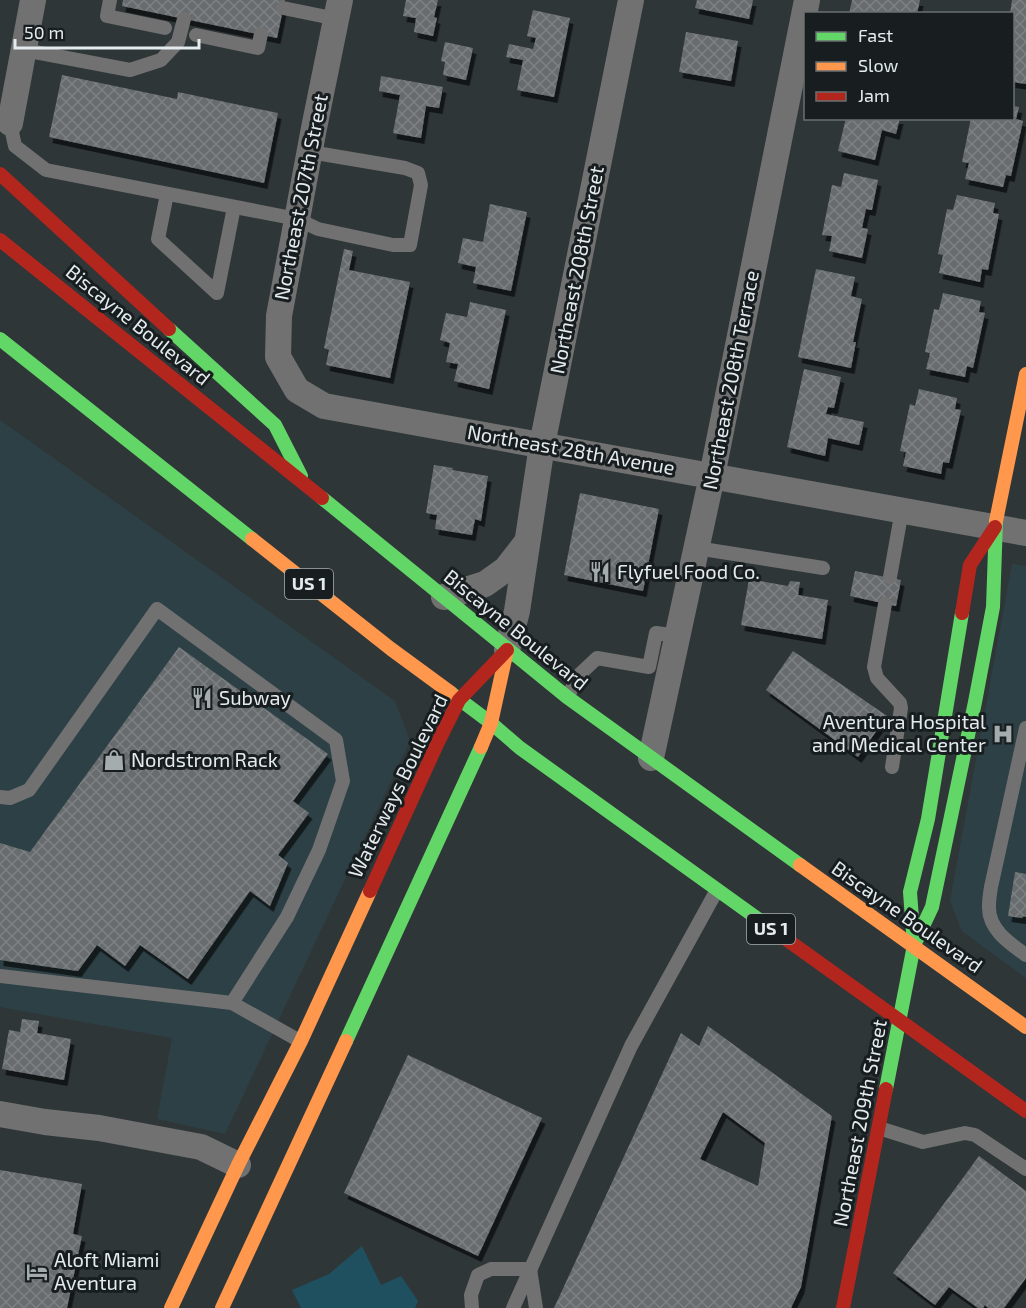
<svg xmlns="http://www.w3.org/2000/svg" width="1026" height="1308" viewBox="0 0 1026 1308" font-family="'Exo 2',sans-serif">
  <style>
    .built { fill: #2d4046 }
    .water { fill: #1f5060 }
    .building { fill: url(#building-cross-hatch); fill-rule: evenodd; filter: url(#shadow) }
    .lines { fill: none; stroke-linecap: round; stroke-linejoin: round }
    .lane { stroke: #717171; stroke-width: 14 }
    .street { stroke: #717171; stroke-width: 26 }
    .fast { stroke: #63d668; stroke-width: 14 }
    .slow { stroke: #ff974d; stroke-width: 14 }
    .jam { stroke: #b3261e; stroke-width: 14 }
    .lane-bridge { stroke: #717171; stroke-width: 14 }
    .labels { text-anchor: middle; stroke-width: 6; stroke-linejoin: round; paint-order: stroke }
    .shield { fill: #181e20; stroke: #a7aeb0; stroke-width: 1.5 }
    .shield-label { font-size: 18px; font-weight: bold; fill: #e4ebee }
    .street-label { font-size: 20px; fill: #e4ebee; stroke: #181e20 }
    .poi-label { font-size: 20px; fill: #e4ebee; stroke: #181e20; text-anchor: start }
  </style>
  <defs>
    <pattern id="building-cross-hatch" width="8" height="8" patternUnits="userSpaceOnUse" patternTransform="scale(1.5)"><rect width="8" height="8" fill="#676c6e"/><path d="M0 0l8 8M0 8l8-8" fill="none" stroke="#7d8183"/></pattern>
    <filter id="shadow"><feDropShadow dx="3.5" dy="6" stdDeviation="0" flood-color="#0009"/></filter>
  </defs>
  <rect width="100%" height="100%" fill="#2f3638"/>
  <!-- built -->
  <g class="built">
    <path d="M0,420L395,701L410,741L225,1134L157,1119L172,1038L0,1007Z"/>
    <path d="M1012,564L1026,566V978L962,931L950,901Z"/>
  </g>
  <!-- water -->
  <path class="water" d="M362,1246L381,1285L401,1276L418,1301L415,1308H301L292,1290L329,1274Z"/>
  <!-- building -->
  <g class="building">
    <path d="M123,0H285L277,38L122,6Z"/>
    <path d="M406,0H438L434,17L437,18L433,36L414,32L416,18L403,16Z"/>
    <path d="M697,0H753L749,19L695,8Z"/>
    <path d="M852,0H920L917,14H849Z"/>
    <path d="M1012,0H1026V84L1012,82V14H1010Z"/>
    <path d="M533,10L570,18L554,97L517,90L523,60L506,57L509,44L533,49L536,38L527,36Z"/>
    <path d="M686,32L738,41L731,81L679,72Z"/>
    <path d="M445,42L473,48L466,80L443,75L445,62L441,61Z"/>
    <path d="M62,75L177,99L178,92L278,113L264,183L49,137Z"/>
    <path d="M381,76L443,87L439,108L426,106L421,138L393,133L400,95L379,91Z"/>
    <path d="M1012,106L1019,107L1016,119L1023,121L1011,176L1006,175L1003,187L965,179L969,163L962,162L971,118H1012Z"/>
    <path d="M846,118H900L896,134L882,130L875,160L838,151Z"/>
    <path d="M844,173L878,180L872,210L866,209L862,228L868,229L862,258L829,251L832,236L822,235L832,185L841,187Z"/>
    <path d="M957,195L995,203L993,213L999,214L988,270L982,269L980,282L939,273L943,255L938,254L947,209L953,210Z"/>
    <path d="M490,204L527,212L511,291L473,283L476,267L458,263L463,238L483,242Z"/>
    <path d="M344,249L353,251L349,270L410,282L390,378L326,365L329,350L324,348Z"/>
    <path d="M816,269L855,277L851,296L862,299L853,342H856L851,368L798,357Z"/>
    <path d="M943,293L981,301L979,312L985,313L973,368L967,366L965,377L926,369L930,353L925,352L934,309L939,310Z"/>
    <path d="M470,302L506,310L489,389L454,381L458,364L446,362L450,343L440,340L446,313L467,317Z"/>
    <path d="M804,369L841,377L834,408L828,407L826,414L864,422L859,445L828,438L825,456L787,447Z"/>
    <path d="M919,389L957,398L955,409L961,410L949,463L943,462L941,474L903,466L906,452L900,451L910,404L915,406Z"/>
    <path d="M434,465L453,468L452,470L488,476L481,521L475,519L472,535L435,529L437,515L426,513Z"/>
    <path d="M580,493L659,509L643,591L564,575Z"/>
    <path d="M855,571L901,580L896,606L850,596Z"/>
    <path d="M749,579L788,586L790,581L800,582L798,595L828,600L822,639L741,625Z"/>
    <path d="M179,647L328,754L293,801L309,813L278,855L288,863L270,906L250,891L188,979L140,945L125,966L97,945L78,971L0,960V843L30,852Z"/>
    <path d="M793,651L887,716L858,757L766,690Z"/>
    <path d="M1015,872L1026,874V917L1024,916L1022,918L1008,916Z"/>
    <path d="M22,1019L39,1021L37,1033L71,1039L64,1080L2,1069L9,1030L20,1032Z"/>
    <path d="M708,1026L832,1116L801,1287L791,1308H554L681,1033L699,1046ZM723,1112L765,1143L758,1186L700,1159Z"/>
    <path d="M408,1055L542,1118L478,1256L344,1193Z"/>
    <path d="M979,1156L1026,1191V1278L1004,1308H988L985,1305L983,1308H978L949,1287L935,1305L893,1273Z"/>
    <path d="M0,1170L82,1184L73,1234L82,1236L67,1308H0Z"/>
  </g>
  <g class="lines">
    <!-- lane -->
    <g class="lane">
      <path d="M110,0L107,16L165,28"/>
      <path d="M283,8L337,19"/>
      <path d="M196,35L258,48L261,34"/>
      <path d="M24,50L56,56"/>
      <path d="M10,123L15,146L46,170L297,219L318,229L393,245H410L421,185L418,173L405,168L310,152"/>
      <path d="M167,194L158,239L217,293L234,207"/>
      <path d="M696,548L823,568"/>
      <path d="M890,577L902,510"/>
      <path d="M885,604L874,667L877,678L900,703L901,708L892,767"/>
      <path d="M567,697L580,674L597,658L649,667L656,633L678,636"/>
      <path d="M1026,728L991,887C990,893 989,900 989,906C988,929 1009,943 1026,955"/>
      <path d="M0,797L10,798L29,790L157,609L336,740L343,781L319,850L287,917L232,1003L300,1041"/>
      <path d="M0,976L232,1003"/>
      <path d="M879,1128L923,1142L965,1133L975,1135L1026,1169"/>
      <path d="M472,1308L471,1295L478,1275L491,1269H530L536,1308"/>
      <path d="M513,1308L631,1046L717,890"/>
    </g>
    <!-- street -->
    <g class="street">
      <path d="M340,0L314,128L279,316L278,357L297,390L324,406L1026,533"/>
      <path d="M10,123L33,0"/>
      <path d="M444,597L485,584L506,569L527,542"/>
      <path d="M507,650L517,611L542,445L631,0"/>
      <path d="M651,758L712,476L807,0"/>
      <path d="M0,1114L45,1122L99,1128L201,1147L238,1165"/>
    </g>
    <!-- fast -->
    <g class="fast">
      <path d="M169,329L275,425L301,476"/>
      <path d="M0,339L252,539"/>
      <path d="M322,498L567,697L800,865"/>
      <path d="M451,693L491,723L520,748L772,929"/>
      <path d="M916,941L932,907L975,702L993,607L996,521"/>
      <path d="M346,1041L481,747"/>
      <path d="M886,1089L914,945L910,892L928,819L962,613"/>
    </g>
    <!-- slow -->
    <g class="slow">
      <path d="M996,521L1026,374"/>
      <path d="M252,539L391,649L451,693"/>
      <path d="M481,747L491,723L507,650"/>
      <path d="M800,865L1026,1027"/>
      <path d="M171,1308L238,1165L301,1041L370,891"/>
      <path d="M222,1308L346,1041"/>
    </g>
    <!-- jam -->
    <g class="jam">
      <path d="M0,174L169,329"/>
      <path d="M0,240L322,498"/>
      <path d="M962,613L970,565L995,527"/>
      <path d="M370,891L438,742L459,700L507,650"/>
      <path d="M772,929L1026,1111"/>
      <path d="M843,1308L886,1089"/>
    </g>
    <!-- lane-bridge -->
    <path class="lane-bridge" d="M56,56L130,70L161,60L178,42L184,19"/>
  </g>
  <!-- icons -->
  <defs>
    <symbol id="restaurant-bare" viewBox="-9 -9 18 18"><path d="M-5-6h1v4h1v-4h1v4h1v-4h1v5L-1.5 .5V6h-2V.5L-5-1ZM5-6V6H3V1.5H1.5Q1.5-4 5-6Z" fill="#a5acae" stroke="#181e20" stroke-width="2.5" paint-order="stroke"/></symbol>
    <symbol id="hospital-bare" viewBox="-9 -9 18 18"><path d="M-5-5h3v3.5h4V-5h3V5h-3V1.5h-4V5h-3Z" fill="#a5acae" stroke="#181e20" stroke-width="2.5" paint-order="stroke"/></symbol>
    <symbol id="shop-bare" viewBox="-9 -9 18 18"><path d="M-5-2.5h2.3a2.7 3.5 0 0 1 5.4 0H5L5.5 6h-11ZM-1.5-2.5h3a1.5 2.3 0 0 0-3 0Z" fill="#a5acae" stroke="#181e20" stroke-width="2.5" paint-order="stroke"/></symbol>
    <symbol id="hotel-bare" viewBox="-9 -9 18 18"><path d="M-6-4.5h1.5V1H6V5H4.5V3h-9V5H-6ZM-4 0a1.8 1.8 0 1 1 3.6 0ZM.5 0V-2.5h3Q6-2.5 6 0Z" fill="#a5acae" stroke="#181e20" stroke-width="2.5" paint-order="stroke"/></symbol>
  </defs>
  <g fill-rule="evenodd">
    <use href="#restaurant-bare" x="585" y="557" width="30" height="30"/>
    <use href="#restaurant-bare" x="187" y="683" width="30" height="30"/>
    <use href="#hospital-bare" x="988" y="719" width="30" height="30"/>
    <use href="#shop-bare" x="99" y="745" width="30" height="30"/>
    <use href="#hotel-bare" x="22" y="1257" width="30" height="30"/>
  </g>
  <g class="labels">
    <!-- shield labels -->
    <g class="shield">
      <rect x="285" y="569" width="48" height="30" rx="4.5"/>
      <rect x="747" y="914" width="48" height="30" rx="4.5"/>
    </g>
    <g class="shield-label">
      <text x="309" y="590">US 1</text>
      <text x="771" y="935">US 1</text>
    </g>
    <!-- street labels -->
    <g class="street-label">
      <text transform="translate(301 197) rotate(-79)" y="7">Northeast 207th Street</text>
      <text transform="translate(577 270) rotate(-79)" y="7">Northeast 208th Street</text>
      <text transform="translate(138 325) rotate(39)" y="7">Biscayne Boulevard</text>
      <text transform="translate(731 380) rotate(-79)" y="7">Northeast 208th Terrace</text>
      <text transform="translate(571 450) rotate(10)" y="7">Northeast 28th Avenue</text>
      <text transform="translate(516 630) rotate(39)" y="7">Biscayne Boulevard</text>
      <text transform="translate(398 786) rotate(-64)" y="7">Waterways Boulevard</text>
      <text transform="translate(907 917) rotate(35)" y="7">Biscayne Boulevard</text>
      <text transform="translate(860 1123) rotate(-79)" y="7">Northeast 209th Street</text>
    </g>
    <!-- poi labels -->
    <g class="poi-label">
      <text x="617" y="579">Flyfuel Food Co.</text>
      <text x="219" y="705">Subway</text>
      <text x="986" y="729" text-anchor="end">Aventura Hospital<tspan x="986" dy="23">and Medical Center</tspan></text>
      <text x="131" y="767">Nordstrom Rack</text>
      <text x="54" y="1267">Aloft Miami<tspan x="54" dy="23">Aventura</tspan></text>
    </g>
  </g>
  <!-- legend -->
  <rect x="804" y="12" width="210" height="108" fill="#181e20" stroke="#6a7072" stroke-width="1.5"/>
  <rect x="816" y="32" width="30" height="9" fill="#63d668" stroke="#6a7072" stroke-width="1.5"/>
  <text x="858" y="42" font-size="18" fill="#e4ebee">Fast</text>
  <rect x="816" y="62" width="30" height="9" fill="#ff974d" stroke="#6a7072" stroke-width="1.5"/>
  <text x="858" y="72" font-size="18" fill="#e4ebee">Slow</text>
  <rect x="816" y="92" width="30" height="9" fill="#b3261e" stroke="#6a7072" stroke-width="1.5"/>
  <text x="858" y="102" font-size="18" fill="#e4ebee">Jam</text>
  <!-- scale -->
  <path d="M15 39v9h184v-9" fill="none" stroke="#e4ebee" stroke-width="3"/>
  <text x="24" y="39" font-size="18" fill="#e4ebee" stroke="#181e20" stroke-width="4.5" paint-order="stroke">50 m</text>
</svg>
